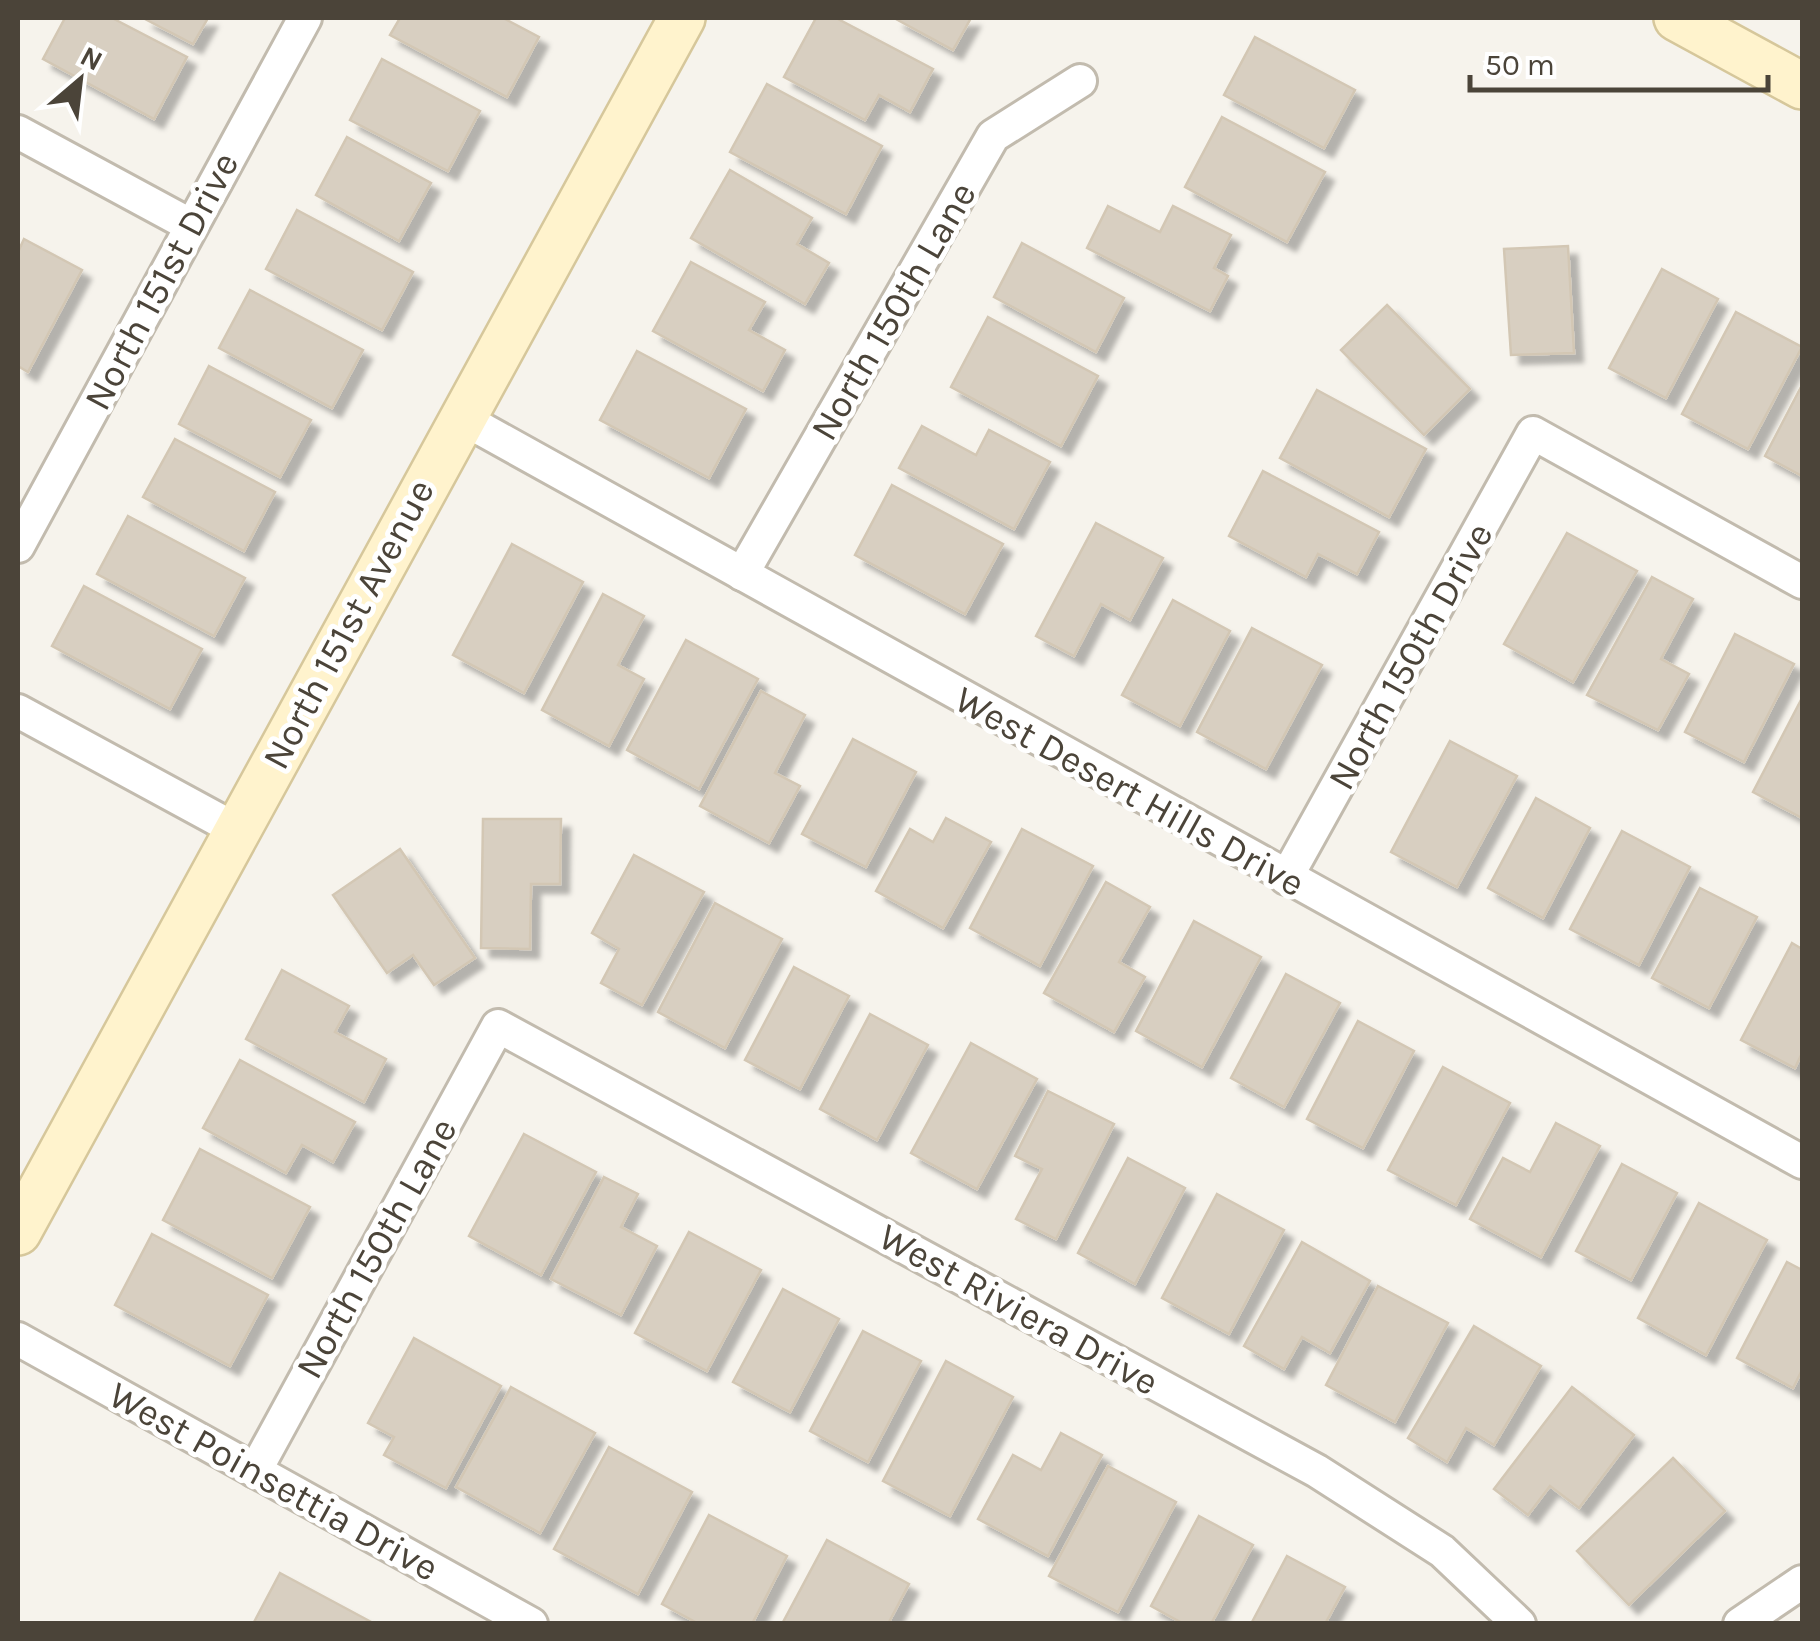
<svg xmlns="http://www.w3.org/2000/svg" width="1820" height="1641" viewBox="0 0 1820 1641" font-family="Karla,sans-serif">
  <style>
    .building { fill: #d8cfc1; stroke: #d3c7b4; stroke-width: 2.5; filter: url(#shadow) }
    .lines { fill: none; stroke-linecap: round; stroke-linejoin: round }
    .street-casing { stroke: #c2bbae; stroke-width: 38 }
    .secondary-casing { stroke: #d6c79b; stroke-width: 50 }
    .street { stroke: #fff; stroke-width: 32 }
    .secondary { stroke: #fff3cd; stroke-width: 45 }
    .labels { text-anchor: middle; stroke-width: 10; stroke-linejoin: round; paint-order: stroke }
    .street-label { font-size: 38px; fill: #4b4439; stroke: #fff }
  </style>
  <defs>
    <filter id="shadow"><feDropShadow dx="9" dy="9" stdDeviation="2.5" flood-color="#0004"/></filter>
  </defs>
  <rect width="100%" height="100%" fill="#f6f3ec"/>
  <!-- building -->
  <g class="building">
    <path d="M65,18H112L187,57L154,119L43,59Z"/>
    <path d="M143,18H208L193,44Z"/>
    <path d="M400,18H503L539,37L507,97L390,35Z"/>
    <path d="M816,18H836L933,69L910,112L879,95L865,120L784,77Z"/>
    <path d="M894,18H971L953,50Z"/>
    <path d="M1255,37L1355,90L1324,148L1224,95Z"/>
    <path d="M382,59L480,111L448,171L350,120Z"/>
    <path d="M767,84L882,146L846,214L730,152Z"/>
    <path d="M1222,117L1325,172L1287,242L1185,187Z"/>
    <path d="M347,137L431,183L399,241L316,195Z"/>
    <path d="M730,170L812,218L797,244L829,263L805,304L691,238Z"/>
    <path d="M1108,206L1160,232L1173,206L1231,235L1214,268L1228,276L1210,311L1087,248Z"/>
    <path d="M297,210L413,272L382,330L266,269Z"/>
    <path d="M24,239L82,270L28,372L18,366V252Z"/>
    <path d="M1022,243L1124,298L1096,352L994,297Z"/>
    <path d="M1568,246L1574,353L1511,355L1504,249Z"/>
    <path d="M691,262L765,302L749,330L785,350L763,391L653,331Z"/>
    <path d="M1662,269L1718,299L1666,398L1609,368Z"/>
    <path d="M250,290L363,350L332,408L219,348Z"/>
    <path d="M1387,305L1470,389L1424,435L1341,350Z"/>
    <path d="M1736,312L1802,347L1748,449L1682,414Z"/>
    <path d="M988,317L1098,376L1061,446L951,387Z"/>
    <path d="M637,351L746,409L709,478L600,420Z"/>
    <path d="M209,366L311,420L280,477L179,424Z"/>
    <path d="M1802,385V476L1765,456Z"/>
    <path d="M1317,390L1426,449L1389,517L1280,458Z"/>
    <path d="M922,426L976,455L989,430L1050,462L1014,529L899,468Z"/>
    <path d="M175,439L275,492L244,551L143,497Z"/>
    <path d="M1263,471L1379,532L1357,574L1318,554L1306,577L1229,536Z"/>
    <path d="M892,485L1003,544L965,614L855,555Z"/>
    <path d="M128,516L245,578L214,636L97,574Z"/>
    <path d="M1096,523L1163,558L1130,620L1101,604L1074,656L1036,636Z"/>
    <path d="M1567,533L1637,571L1573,682L1504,644Z"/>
    <path d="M512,544L583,582L524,693L453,655Z"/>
    <path d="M1652,577L1693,599L1661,659L1689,674L1658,730L1587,695Z"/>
    <path d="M84,586L202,649L170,709L52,646Z"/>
    <path d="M603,594L644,616L618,665L644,679L609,746L542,710Z"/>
    <path d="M1173,600L1230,631L1180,726L1122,695Z"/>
    <path d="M1252,628L1322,665L1266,769L1197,732Z"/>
    <path d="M1735,634L1794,664L1744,762L1685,732Z"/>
    <path d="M686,640L758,679L699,789L627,750Z"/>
    <path d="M761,691L805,715L775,773L800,786L769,843L700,806Z"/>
    <path d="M1802,698V818L1753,792Z"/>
    <path d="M853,739L916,772L866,867L802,834Z"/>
    <path d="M1450,741L1517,776L1457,887L1391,852Z"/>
    <path d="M1536,798L1590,828L1543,918L1488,888Z"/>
    <path d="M946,818L991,842L943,928L876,891L910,829L933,842Z"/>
    <path d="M483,819H561L560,884H531L530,949L481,948Z"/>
    <path d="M1022,829L1093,866L1040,966L970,928Z"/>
    <path d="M1622,831L1690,867L1639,965L1570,929Z"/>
    <path d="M400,849L475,958L434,985L413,955L387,973L333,895Z"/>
    <path d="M634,855L704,892L642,1005L601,983L619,949L592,933Z"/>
    <path d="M1106,882L1150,907L1119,962L1145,977L1114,1032L1044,993Z"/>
    <path d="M1700,888L1757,917L1709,1008L1652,978Z"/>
    <path d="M715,903L782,939L725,1048L658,1012Z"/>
    <path d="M1194,921L1261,957L1202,1067L1136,1031Z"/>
    <path d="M1792,943L1802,949V1053L1795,1068L1741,1040Z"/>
    <path d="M794,967L849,996L800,1089L745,1060Z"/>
    <path d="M282,970L349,1006L335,1032L386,1059L364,1102L246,1039Z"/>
    <path d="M1286,974L1340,1003L1284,1107L1231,1078Z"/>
    <path d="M870,1014L928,1045L877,1140L820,1109Z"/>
    <path d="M1358,1021L1414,1051L1363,1148L1307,1119Z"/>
    <path d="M971,1043L1037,1079L977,1189L911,1153Z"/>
    <path d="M240,1060L355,1122L333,1162L302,1145L286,1173L203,1128Z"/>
    <path d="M1443,1067L1510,1103L1456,1205L1388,1170Z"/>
    <path d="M1048,1091L1114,1124L1056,1239L1016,1219L1042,1169L1015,1156Z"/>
    <path d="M1556,1123L1600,1146L1541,1257L1470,1219L1503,1158L1530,1172Z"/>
    <path d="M524,1134L596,1172L541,1275L469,1236Z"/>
    <path d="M200,1149L310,1207L272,1278L163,1220Z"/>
    <path d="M1128,1158L1185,1188L1135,1284L1078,1253Z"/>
    <path d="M1622,1164L1677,1193L1631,1280L1576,1251Z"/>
    <path d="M604,1177L638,1194L621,1227L657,1246L621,1315L551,1279Z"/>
    <path d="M1217,1194L1284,1230L1229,1334L1162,1298Z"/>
    <path d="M1699,1203L1767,1240L1706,1355L1638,1318Z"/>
    <path d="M689,1232L761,1270L707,1371L635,1333Z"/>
    <path d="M152,1234L268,1295L230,1366L115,1305Z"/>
    <path d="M1302,1242L1370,1281L1330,1353L1302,1337L1284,1369L1244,1346Z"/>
    <path d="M1787,1262L1802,1270V1370L1793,1388L1737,1358Z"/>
    <path d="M1378,1286L1448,1323L1395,1422L1326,1385Z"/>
    <path d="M783,1289L839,1319L790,1412L733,1382Z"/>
    <path d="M1474,1326L1541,1366L1494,1445L1466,1428L1447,1462L1408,1438Z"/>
    <path d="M863,1331L921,1361L868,1462L810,1431Z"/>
    <path d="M414,1338L501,1386L446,1488L384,1455L394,1437L368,1423Z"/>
    <path d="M946,1361L1013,1397L950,1516L883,1481Z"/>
    <path d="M511,1387L595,1433L540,1533L456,1487Z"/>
    <path d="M1572,1387L1634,1435L1579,1508L1550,1486L1528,1515L1494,1489Z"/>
    <path d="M1061,1433L1102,1455L1048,1556L978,1519L1013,1455L1041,1470Z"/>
    <path d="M609,1447L692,1492L638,1594L554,1549Z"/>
    <path d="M1673,1458L1725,1511L1629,1605L1577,1551Z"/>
    <path d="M1108,1466L1176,1502L1118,1612L1049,1576Z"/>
    <path d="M709,1515L787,1556L752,1624H699L662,1604Z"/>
    <path d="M1199,1516L1253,1545L1211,1624H1184L1151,1606Z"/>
    <path d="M827,1540L909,1584L888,1624H782Z"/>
    <path d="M1287,1556L1345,1587L1325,1624H1251Z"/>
    <path d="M280,1573L375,1624H253Z"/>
  </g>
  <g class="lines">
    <defs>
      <g id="street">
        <path d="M18,132L190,225"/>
        <path d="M460,417L1802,1162"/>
        <path d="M18,546L305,18"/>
        <path d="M742,574L993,136L1080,81"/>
        <path d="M18,711L237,830"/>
        <path d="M1286,878L1533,433L1802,582"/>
        <path d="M18,1339L531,1624"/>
        <path d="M255,1471L498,1026L1317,1471L1442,1551L1519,1624"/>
        <path d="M1740,1624L1802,1582"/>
      </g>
      <g id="secondary">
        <path d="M1677,18L1802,86"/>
        <path d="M18,1232L682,18"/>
      </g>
    </defs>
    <!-- street casing -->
    <use href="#street" class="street-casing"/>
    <!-- secondary casing -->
    <use href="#secondary" class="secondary-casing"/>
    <!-- street -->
    <use href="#street" class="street"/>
    <!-- secondary -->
    <use href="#secondary" class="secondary"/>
  </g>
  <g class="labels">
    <!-- street labels -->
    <g class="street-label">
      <text transform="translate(161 281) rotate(-62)" y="13">North 151st Drive</text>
      <text transform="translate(893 311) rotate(-60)" y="13">North 150th Lane</text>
      <text transform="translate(348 624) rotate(-62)" y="13">North 151st Avenue</text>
      <text transform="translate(1410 656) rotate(-61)" y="13">North 150th Drive</text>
      <text transform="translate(1130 791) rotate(29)" y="13">West Desert Hills Drive</text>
      <text transform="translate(376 1248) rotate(-61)" y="13">North 150th Lane</text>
      <text transform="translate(1019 1309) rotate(29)" y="13">West Riviera Drive</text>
      <text transform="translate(274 1481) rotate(29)" y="13">West Poinsettia Drive</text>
    </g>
  </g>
  <!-- border -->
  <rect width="1820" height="1641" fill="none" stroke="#4b4439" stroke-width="40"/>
  <!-- north arrow -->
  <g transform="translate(80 80) rotate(28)" stroke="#ffffff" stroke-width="8" paint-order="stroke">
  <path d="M0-8L18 38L0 25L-18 38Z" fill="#4b4439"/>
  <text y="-15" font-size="28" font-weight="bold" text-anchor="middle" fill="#4b4439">N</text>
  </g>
  <!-- scale -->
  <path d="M1470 75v15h298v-15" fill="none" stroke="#4b4439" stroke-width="5"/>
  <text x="1485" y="75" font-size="30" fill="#4b4439" stroke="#ffffff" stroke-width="8" paint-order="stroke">50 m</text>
</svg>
